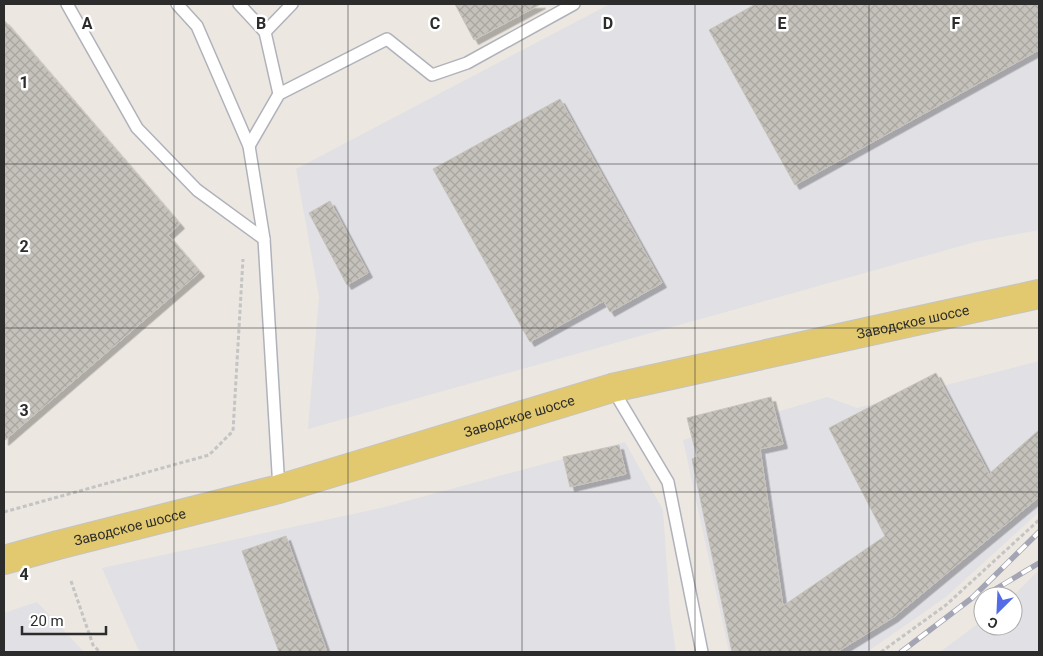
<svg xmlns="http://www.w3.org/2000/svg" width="1043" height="656" viewBox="0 0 1043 656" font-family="Roboto,sans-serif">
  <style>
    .industrial { fill: #e1e0e5 }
    .building { fill: url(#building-cross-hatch); stroke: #c7c3ba; filter: url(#shadow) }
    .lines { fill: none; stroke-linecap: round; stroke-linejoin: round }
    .service-casing { stroke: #b0b2bb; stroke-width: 14 }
    .primary-casing { stroke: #c4c4c4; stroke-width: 30 }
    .path { stroke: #c4c4c4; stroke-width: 3; stroke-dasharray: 4 2.5; stroke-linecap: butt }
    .service { stroke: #fff; stroke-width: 11 }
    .primary { stroke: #e2c96f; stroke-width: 28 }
    .rail-casing { stroke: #a3a5b4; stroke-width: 5.5 }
    .rail { stroke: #fff; stroke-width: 4; stroke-dasharray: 11; stroke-linecap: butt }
    .grid { fill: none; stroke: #2c2c2c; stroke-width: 1; stroke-opacity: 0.55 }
    .labels { text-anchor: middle; stroke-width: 5; stroke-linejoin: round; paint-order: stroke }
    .street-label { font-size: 14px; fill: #2c2c2c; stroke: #fff }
    .grid-label { font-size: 16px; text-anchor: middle; font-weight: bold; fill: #2c2c2c; stroke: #fff; stroke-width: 5; stroke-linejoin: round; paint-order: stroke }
  </style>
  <defs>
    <pattern id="building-cross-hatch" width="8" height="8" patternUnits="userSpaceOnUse" patternTransform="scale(1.25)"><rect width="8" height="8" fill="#c5c1bb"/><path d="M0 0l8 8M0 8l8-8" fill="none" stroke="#a9a6a1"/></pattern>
    <filter id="shadow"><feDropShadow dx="4.5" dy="4.5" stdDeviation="0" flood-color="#0004"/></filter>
  </defs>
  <rect width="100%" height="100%" fill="#ece7e0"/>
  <!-- industrial -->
  <g class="industrial">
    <path d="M610,4H1039V230L975,242L308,429L319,297L296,169Z"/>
    <path d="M1039,361V512L946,597L867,652H729L683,440L827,397L857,408Z"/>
    <path d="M625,442L663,510L670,613L676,652H141L138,649L102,568L381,508Z"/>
    <path d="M1039,570V652H940L983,620V626H1013V596Z"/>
    <path d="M37,602L84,652H4V613Z"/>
  </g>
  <!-- building -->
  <g class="building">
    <path d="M455,4H541L474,40Z"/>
    <path d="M756,4H1039V50L795,185L709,30Z"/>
    <path d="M4,20L180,224L168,235L200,272L4,441Z"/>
    <path d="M560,99L662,283L610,312L604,301L530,342L433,169Z"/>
    <path d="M330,201L368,273L347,285L309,213Z"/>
    <path d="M936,373L989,474L1039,430V497L894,617L837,652H732L692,459L697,457L687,418L771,397L783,444L760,449L783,606L885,536L829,428Z"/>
    <path d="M619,445L626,474L570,487L563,457Z"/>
    <path d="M286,536L327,652H279L242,551Z"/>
  </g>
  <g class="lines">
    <defs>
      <g id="service">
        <path d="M67,4L137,128L197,190L264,239"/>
        <path d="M177,4L197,26L249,146L264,239L279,489"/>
        <path d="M239,4L265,32"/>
        <path d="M279,94L265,32L292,4"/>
        <path d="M249,146L279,94L387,39L432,75L467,63L574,4"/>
        <path d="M612,388L668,482L702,652"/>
      </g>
      <g id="primary">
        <path id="s1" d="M4,560L58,545L279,489L612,388L1039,294"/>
      </g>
    </defs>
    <!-- service casing -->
    <use href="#service" class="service-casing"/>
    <!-- primary casing -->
    <use href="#primary" class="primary-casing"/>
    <!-- path -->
    <g class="path">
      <path d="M4,512L209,455L233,431L243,259"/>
      <path d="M71,581L93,645L100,652"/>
      <path d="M881,652L946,605L1039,520"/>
    </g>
    <!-- service -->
    <use href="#service" class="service"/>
    <!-- primary -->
    <use href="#primary" class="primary"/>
    <defs>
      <g id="rail">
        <path d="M984,596L1039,563"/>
        <path d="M901,652L972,598L1039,532"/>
      </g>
    </defs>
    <!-- rail casing -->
    <use href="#rail" class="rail-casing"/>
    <!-- rail -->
    <use href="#rail" class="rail"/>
  </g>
  <!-- grid -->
  <path class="grid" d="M174,4V652M348,4V652M522,4V652M695,4V652M869,4V652M4,164H1039M4,328H1039M4,492H1039"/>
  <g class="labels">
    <!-- street labels -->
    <g class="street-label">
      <text dy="5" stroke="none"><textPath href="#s1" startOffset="940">Заводское шоссе</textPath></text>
      <text dy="5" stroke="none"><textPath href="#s1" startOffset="535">Заводское шоссе</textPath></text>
      <text dy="5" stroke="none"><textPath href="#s1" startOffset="130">Заводское шоссе</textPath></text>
    </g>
  </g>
  <g class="grid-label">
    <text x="87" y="29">A</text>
    <text x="261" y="29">B</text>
    <text x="435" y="29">C</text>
    <text x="608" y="29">D</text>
    <text x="782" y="29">E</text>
    <text x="956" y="29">F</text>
    <text x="24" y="88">1</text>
    <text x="24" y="252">2</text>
    <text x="24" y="416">3</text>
    <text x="24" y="580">4</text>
  </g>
  <!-- border -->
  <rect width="1043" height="656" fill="none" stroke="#2c2c2c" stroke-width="10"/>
  <!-- north arrow -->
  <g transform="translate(998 611) rotate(204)"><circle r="24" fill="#ffffff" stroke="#ababab"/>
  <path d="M0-4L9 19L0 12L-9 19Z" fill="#536be6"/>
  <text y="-8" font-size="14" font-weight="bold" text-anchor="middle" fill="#2c2c2c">С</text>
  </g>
  <!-- scale -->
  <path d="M22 626v8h84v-8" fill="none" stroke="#2c2c2c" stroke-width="2.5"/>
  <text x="30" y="626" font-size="15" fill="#2c2c2c" stroke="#ffffff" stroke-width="4" paint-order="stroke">20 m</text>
</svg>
